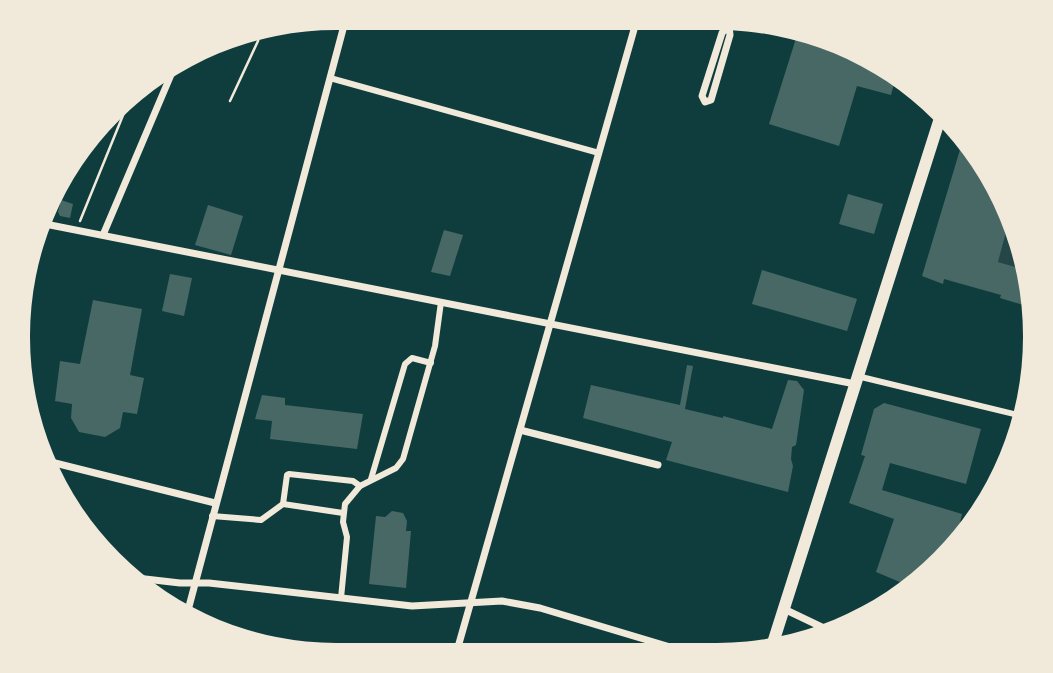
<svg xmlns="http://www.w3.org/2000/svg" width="1053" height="673" viewBox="0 0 1053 673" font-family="Quicksand,sans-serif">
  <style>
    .green { fill: #244646 }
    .building { fill: #486865 }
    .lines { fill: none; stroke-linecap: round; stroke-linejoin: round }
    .path { stroke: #f1e9da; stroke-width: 2.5 }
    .pedestrian { stroke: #f1e9da; stroke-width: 6 }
    .minor { stroke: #f1e9da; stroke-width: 7 }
    .primary { stroke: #f1e9da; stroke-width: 12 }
  </style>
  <rect width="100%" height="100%" fill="#0f3d3e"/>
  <!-- green -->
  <path class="green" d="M1009,221L1022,269L998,262Z"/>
  <!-- building -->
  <g class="building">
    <path d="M723,20H759L763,22L761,29L747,25L746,27Z"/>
    <path d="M798,32L857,50L896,76L891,95L857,86L839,146L769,124Z"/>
    <path d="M962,143L1002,195L1009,221L998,262L1022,269L1033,308L1000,298L1001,295L944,279L943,284L922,276Z"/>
    <path d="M848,194L883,204L874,234L839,224Z"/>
    <path d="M61,200L73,204L70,218L60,216L58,212Z"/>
    <path d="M208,205L243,216L231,255L195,245Z"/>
    <path d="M444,230L463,235L450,276L431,272Z"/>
    <path d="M762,270L857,299L847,331L752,304Z"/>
    <path d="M170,274L192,278L184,316L162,311Z"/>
    <path d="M93,300L142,309L130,375L144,378L137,414L123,412L120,428L105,437L79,432L71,418L72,404L55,401L60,361L80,364Z"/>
    <path d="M687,365L693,366L685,409L723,418V416L772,429L788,380L797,381L804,390L796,445L792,447L791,459L793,466L788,492L666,460L672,442L583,418L591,385L680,405Z"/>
    <path d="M262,395L285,398V405L363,414L357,449L270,439L272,421L255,419Z"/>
    <path d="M884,403L981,429L966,484L890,463L882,490L962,514L956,540L960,541L957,547L907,585L876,572L894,519L849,503L865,456L861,455L874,409Z"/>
    <path d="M392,511L403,513L407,521L406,531H411L406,588L369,584L376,516L385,517Z"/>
  </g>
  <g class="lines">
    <!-- path -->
    <g class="path">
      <path d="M230,101L258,41L261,30"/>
      <path d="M80,221L130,98"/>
    </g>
    <!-- pedestrian -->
    <g class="pedestrian">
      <path d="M330,78L599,153"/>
      <path d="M857,376L1022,416"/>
      <path d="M371,479L405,364L412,358L431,363"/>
      <path d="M283,504L287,475L289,474L353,481L360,486"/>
      <path d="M212,516L261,520L283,504L343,513"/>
      <path d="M341,598L347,537L343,522L345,504L360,486L396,468L403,459L435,346L441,302"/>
    </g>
    <!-- minor -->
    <g class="minor">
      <path d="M729,26L730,35L711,100L705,102L702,96L722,33L730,23"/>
      <path d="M40,223L855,384"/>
      <path d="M103,235L176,63"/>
      <path d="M520,430L658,465"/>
      <path d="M47,461L215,503"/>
      <path d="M128,577L180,583H209L412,606L502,601L540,608L697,655"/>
      <path d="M784,609L828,630"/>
      <path d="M187,614L346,18"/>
      <path d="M456,654L637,19"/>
    </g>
    <!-- primary -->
    <path class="primary" d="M772,646L941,115"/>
  </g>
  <!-- crop -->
  <path d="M0 0H1053V673H0ZM336 30H717A306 306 0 0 1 1023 336V337A306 306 0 0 1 717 643H336A306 306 0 0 1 30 337V336A306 306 0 0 1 336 30Z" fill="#f1e9da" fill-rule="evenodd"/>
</svg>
